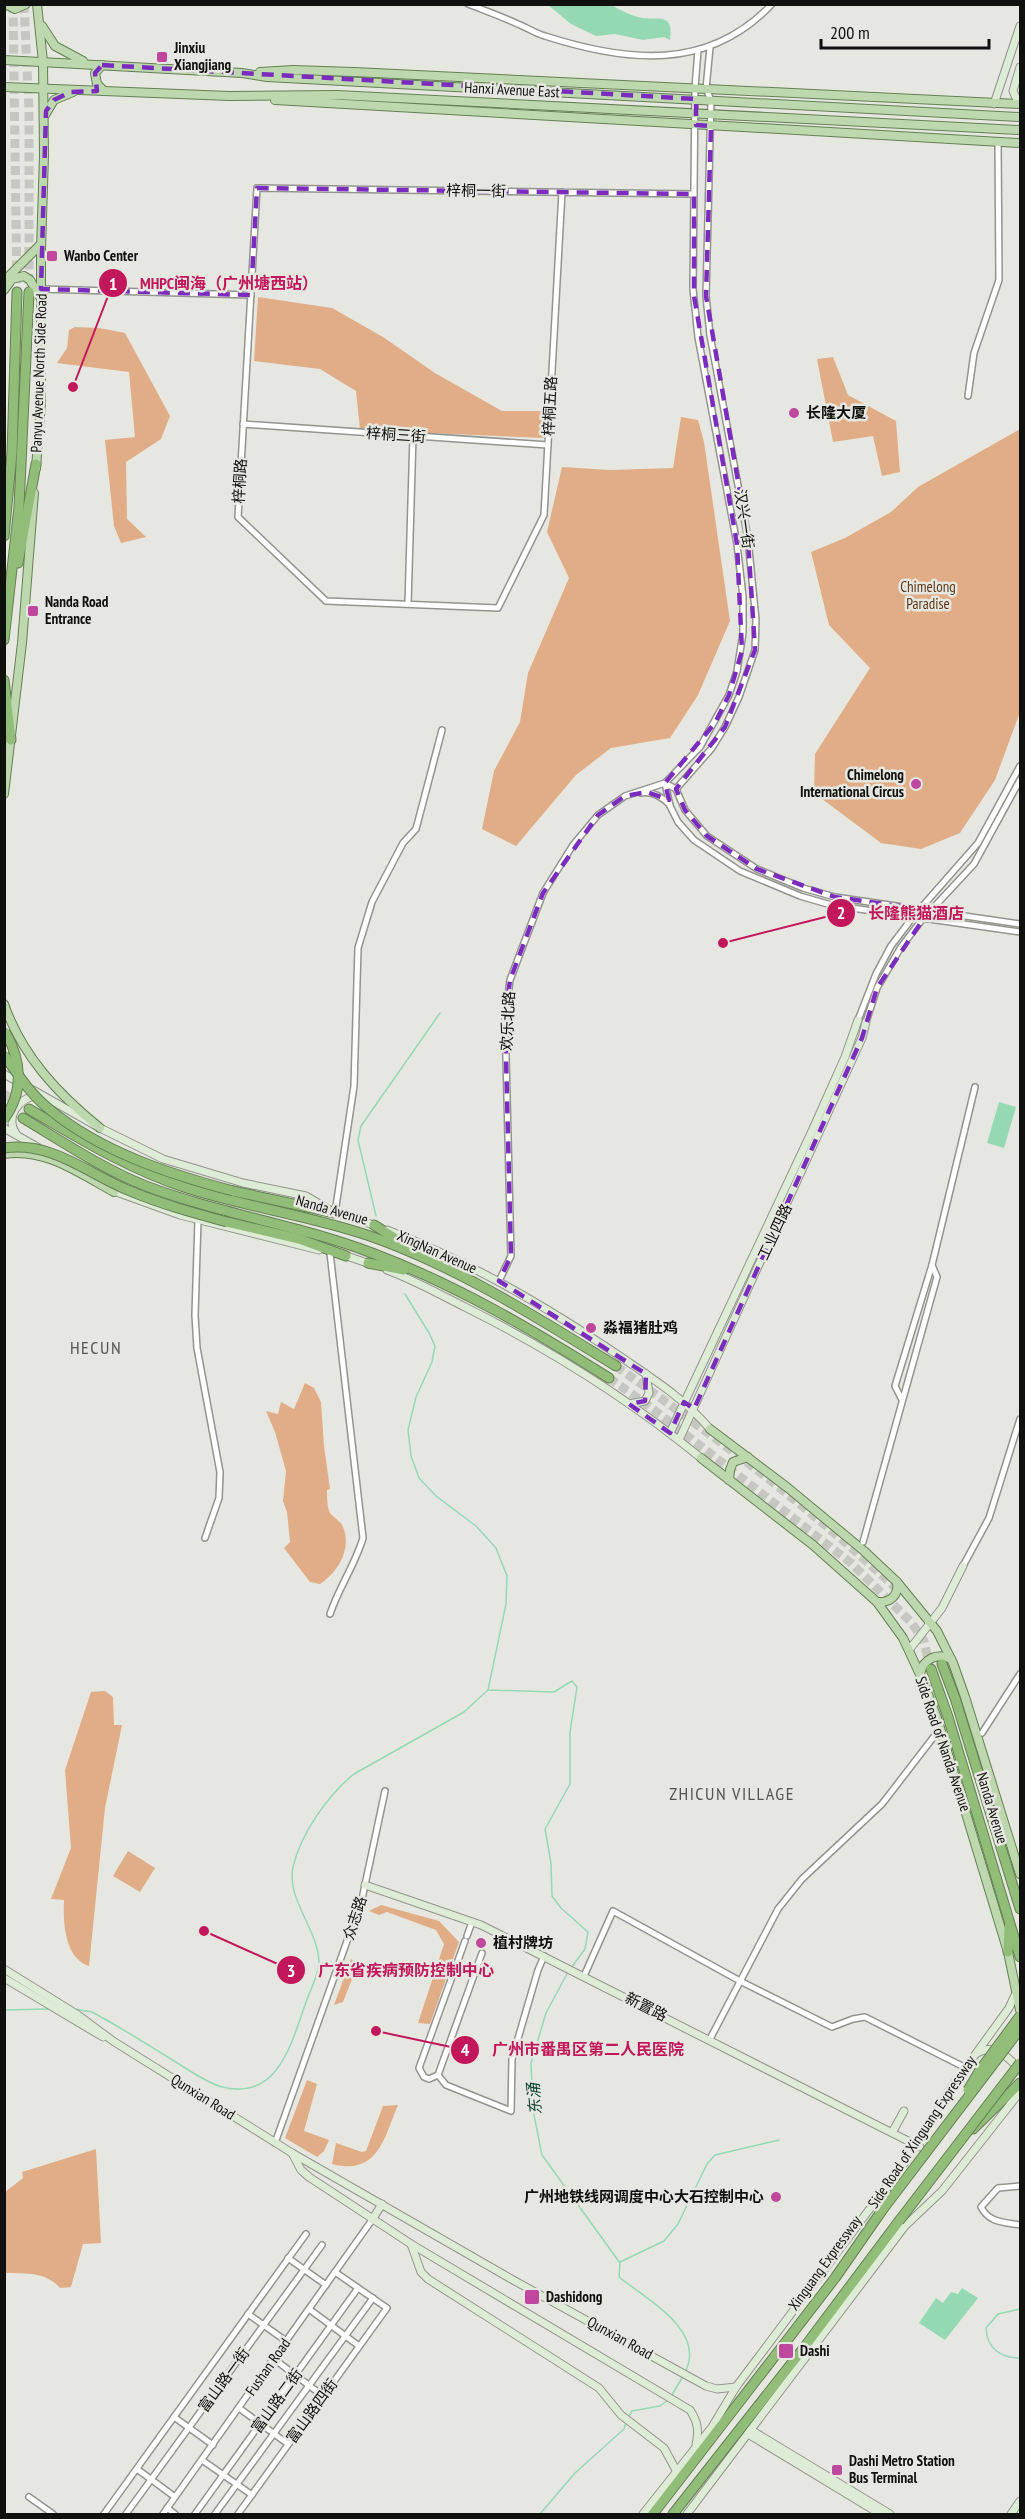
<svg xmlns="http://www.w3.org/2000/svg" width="1025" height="2519" viewBox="0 0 1025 2519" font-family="'PT Sans Narrow','Noto Sans SC',sans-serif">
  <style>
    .green { fill: #e1ad86 }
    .water { fill: #94d9b4 }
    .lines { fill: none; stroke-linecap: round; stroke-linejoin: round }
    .stream { stroke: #94d9b4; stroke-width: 1.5 }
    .highway-tunnel { stroke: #c7c7c1; stroke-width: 9; stroke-dasharray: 9 4.5; stroke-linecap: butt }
    .street-casing { stroke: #93948e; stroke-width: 8 }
    .secondary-casing { stroke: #93948e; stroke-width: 9 }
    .primary-casing { stroke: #648053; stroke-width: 10 }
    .highway-casing { stroke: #648053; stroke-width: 11 }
    .street { stroke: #fff; stroke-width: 5 }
    .secondary { stroke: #deebd6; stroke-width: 7 }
    .primary { stroke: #bdd7ae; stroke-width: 8 }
    .highway { stroke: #91bd78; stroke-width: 9 }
    .highway-bridge-casing { stroke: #648053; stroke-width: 11; stroke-linecap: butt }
    .highway-bridge { stroke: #91bd78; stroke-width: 9 }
    .marked { fill: none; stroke: #7b2cbf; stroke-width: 4.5; stroke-dasharray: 12 8; stroke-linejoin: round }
    .poi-dot { fill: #bf489e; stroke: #e7e7e1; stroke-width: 2 }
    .labels { text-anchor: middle; stroke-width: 5; stroke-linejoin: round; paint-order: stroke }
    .poi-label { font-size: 15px; font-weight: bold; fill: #10100e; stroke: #e7e7e1; text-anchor: start }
    .street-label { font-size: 15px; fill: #10100e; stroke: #e7e7e1 }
    .park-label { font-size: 15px; fill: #5c3617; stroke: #e7e7e1 }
    .water-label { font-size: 16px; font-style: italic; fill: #114730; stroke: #e7e7e1 }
    .quarter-label { font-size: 18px; letter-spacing: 1.5px; fill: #555550; stroke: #e7e7e1 }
    .leader { fill: none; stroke: #c2185b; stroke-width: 2 }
    .callout-dot { fill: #c2185b; stroke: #e7e7e1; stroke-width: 2 }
    .mark-label { font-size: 18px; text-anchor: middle; font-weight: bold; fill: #fff }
    .callout-label { font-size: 16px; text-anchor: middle; font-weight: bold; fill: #c2185b; stroke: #e7e7e1; stroke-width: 5; stroke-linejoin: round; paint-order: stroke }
  </style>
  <rect width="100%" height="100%" fill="#e7e7e1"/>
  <!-- green -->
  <g class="green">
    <path d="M258,297L332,308L383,337L435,373L502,411H543L544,438L360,430L356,391L320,369L254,361Z"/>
    <path d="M75,327L99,328L125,333L170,416L161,439L126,462L127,519L146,537L121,543L114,526L105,440L135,437L129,372L57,363L67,348L69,330Z"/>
    <path d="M833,357L848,395L896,421L900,472L882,476L873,436L833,442L817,359Z"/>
    <path d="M681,417L698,420L704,442L730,621L698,695L670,738L611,748L576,775L516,846L482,829L494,771L520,722L528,673L569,578L547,532L562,467L610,470L673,468Z"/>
    <path d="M1020,429V712L995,780L960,833L921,849L881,843L814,793L815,754L870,668L829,625L811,552L845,538L891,512L918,487Z"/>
    <path d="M305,1383L314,1388L321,1402L324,1446L330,1489L327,1490C327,1497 327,1507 330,1513C334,1518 341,1521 343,1527C352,1549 338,1572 320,1584L310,1582L284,1548L290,1542L287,1512L283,1501L286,1471L275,1432L266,1411L278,1414L281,1402L294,1409Z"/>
    <path d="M105,1691L113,1697L114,1725H122L105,1808L89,1966C64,1958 63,1921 64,1900L51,1899L71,1848L65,1770L91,1692Z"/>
    <path d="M128,1851L155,1868L140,1892L113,1876Z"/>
    <path d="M381,1905L439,1921L459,1942L430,2024L418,2023L444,1944L436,1930L387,1912L379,1915L369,1911Z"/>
    <path d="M351,1959L358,1964L343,2002L334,2005Z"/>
    <path d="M307,2080L317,2084L304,2131L329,2140L324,2151L317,2157L285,2138Z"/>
    <path d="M398,2105C384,2138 378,2176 332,2164L336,2143L362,2152L366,2151L383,2106Z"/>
    <path d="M96,2149L101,2243L83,2244L71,2287L60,2288C45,2271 26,2274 5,2273V2192L23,2178L22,2172Z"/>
  </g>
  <!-- water -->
  <g class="water">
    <path d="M548,5H612C619,10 634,17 643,18C660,20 674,13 670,40L664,37L643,40L615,34L596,36L571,24Z"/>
    <path d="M999,1102L1016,1107L1004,1148L987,1143Z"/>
    <path d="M962,2288L978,2298L945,2340L919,2323L936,2298L943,2303L951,2292L958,2294Z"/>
  </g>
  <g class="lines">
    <!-- stream -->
    <g class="stream">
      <path d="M376,1216L358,1140L361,1126L440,1013"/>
      <path d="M489,1690L554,1692L572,1681L577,1687L570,1732V1784L545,1829L551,1863L552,1896L561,1908L588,1932L585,1949L571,1968"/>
      <path d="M568,1972L546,2013L531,2063L533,2110L542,2155L620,2263L619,2277C646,2299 707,2331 685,2372"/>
      <path d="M75,2009L92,2012C120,2027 147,2044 174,2061C189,2070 205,2082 222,2087C278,2101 291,2044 305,2005C309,1992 319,1975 319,1962C318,1929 286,1899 293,1867C301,1833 328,1795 354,1774L464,1712L488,1690L506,1604L507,1576L496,1548L476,1526L436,1496L419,1478L411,1456L408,1430L416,1397L432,1362L435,1346L429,1333L405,1294"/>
      <path d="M4,2010L49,2009"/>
      <path d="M620,2262L664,2241L678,2224L707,2164L715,2155L779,2140"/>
      <path d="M1020,2309L998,2314L986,2328C987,2348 1000,2358 1020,2358"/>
      <path d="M672,2395L683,2376"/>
      <path d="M629,2416L632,2411L660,2406L667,2401"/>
      <path d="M540,2514L575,2473L624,2429L626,2423"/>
    </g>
    <!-- highway-tunnel -->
    <g class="highway-tunnel">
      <path d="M13,4L17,292"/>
      <path d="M24,4L29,110V286"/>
      <path d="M4,1094L29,1109"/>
      <path d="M616,1366C714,1436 813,1509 900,1592"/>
      <path d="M609,1378L649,1406L851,1563L911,1622L924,1641L930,1667"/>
    </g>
    <defs>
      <g id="street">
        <path d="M468,4C486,11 503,17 520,25C528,28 536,34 545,36C626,62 708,72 772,4"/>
        <path d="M710,47L706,89L711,100L706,296L710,335L748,539L756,620L755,650L739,697L725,727L712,748L676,789L685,810L707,836L757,869L803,888L835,897L1020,924"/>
        <path d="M698,50L695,88L693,289L698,337L737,544L743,597V633L737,671L729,695L700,747L665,783L670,806L678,822L694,840L740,871L800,896L831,905L1020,932"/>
        <path d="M562,192L544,515L498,608L326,601L238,517L257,188L694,194"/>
        <path d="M41,289L251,295"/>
        <path d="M968,396L974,353L999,280L998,142"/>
        <path d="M243,424L548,445"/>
        <path d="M408,604L413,436"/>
        <path d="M641,793C652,791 662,797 670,805"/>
        <path d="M858,1020L876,974L891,946L913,917L978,843L1020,766"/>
        <path d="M866,1022L877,988L901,947L921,921L974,864L1020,780"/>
        <path d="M335,1213L354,1086L358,948L372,902L403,843L416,829L442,730"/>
        <path d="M198,1220L195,1315L197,1348L220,1472L219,1498L205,1538"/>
        <path d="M499,1281L511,1256L505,1018L510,980L543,893L573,845L598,815L625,796L665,783L676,789"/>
        <path d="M902,1400L895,1386L932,1265L975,1087"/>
        <path d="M863,1542L937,1277L932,1265"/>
        <path d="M963,1566L989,1518L1020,1419"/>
        <path d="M330,1614C339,1587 355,1565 363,1538L330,1253"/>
        <path d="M982,1733L1020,1674"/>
        <path d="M467,1936L472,1922"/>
        <path d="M482,1953L438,2075L446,2085L511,2111L512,2059L538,1970L544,1956"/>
        <path d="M584,1976L613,1911L740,1981L832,2027L853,2019L865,2017L966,2068"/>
        <path d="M710,2039L778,1909L802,1879L882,1804L939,1730"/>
        <path d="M438,2075L429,2079L424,2077L419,2068L465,1941"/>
        <path d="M275,2143L362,1899L385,1791"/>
        <path d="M1020,2186L998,2188L981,2207C989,2223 1004,2222 1020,2225"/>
        <path d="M288,2258L326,2285"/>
        <path d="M309,2309L359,2346"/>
        <path d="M248,2314L286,2341"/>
        <path d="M274,2359L323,2396"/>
        <path d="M239,2408L288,2444"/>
        <path d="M174,2417L213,2445"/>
        <path d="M202,2460L252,2495"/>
        <path d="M137,2469L175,2497"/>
        <path d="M29,2497L53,2514"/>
        <path d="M167,2508L175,2514"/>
        <path d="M104,2514L306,2234"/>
        <path d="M126,2514L322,2245"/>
        <path d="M163,2514L372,2220"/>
        <path d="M195,2514L358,2288"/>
        <path d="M215,2514L373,2298"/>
        <path d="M238,2514L387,2308L335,2272"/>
      </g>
      <g id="secondary">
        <path d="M994,104L1020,26"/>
        <path d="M1019,104L1013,91L1020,67"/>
        <path d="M4,1074L20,1083"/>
        <path d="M33,1090L100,1128L163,1159L243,1183L306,1196L335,1213L377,1226"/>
        <path d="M4,1128L39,1148"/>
        <path d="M17,1135C4,1119 18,1097 37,1096"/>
        <path d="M111,1190L180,1215L319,1250"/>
        <path d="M387,1230C471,1262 547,1307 621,1357C653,1379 685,1399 710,1429"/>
        <path d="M344,1255L370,1264"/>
        <path d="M387,1270C414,1280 439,1294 465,1307C549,1349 629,1399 701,1458"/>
        <path d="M629,1404L645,1401L649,1393L646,1374"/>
        <path d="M670,1433L812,1131L845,1057L858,1020"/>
        <path d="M679,1440L862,1038L866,1022"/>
        <path d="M909,1650L942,1608L963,1566"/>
        <path d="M365,1885L481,1925L920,2147"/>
        <path d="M4,1969L78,2015L113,2041L292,2153L513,2280L706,2386L717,2389L736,2387"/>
        <path d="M4,1978L103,2037"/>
        <path d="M977,2053C994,2043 1010,2058 1020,2071"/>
        <path d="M893,2131L904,2111"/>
        <path d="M292,2153L301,2170L309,2177L411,2244L690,2410C698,2422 699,2431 696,2445"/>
        <path d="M372,2220L382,2204"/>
        <path d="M411,2244L421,2272L428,2279L599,2388L621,2415L664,2448L677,2472"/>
        <path d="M751,2430L890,2514"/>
        <path d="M748,2434L880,2514"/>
        <path d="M643,2514L712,2427L736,2387L905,2162L951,2088L1009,2008L1016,1993"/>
        <path d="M687,2514L905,2226L942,2191L1020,2092"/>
        <path d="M1011,2514L1020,2501"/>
      </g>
      <g id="primary">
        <path d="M5,4L15,9L26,4"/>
        <path d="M42,26L55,46L83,61"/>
        <path d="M4,60L242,73L267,77L1020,117"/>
        <path d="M102,65L95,73L97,84L104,91"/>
        <path d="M260,72L293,70L354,72L1020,104"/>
        <path d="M4,87L229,96L337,95L1020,130"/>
        <path d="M275,100L1020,143"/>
        <path d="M45,115L54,100L73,92"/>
        <path d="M5,280L41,244"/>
        <path d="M4,290L12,279L24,276L30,280L40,297"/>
        <path d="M36,468L41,403V249L44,156L43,62L37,4"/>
        <path d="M4,794L22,643L34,493"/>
        <path d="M4,1004C22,1056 58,1094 100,1128"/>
        <path d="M4,1154C44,1147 81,1174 114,1192"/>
        <path d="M710,1429L788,1488L864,1551L897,1582L937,1631L953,1663L965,1697L1020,1874"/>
        <path d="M701,1458L813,1545L877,1602L903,1638L923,1681L937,1718L1008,1952L1020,2010"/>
        <path d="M729,1480L730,1470L733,1462L748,1457"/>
        <path d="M877,1602C891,1603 899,1595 897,1582"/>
        <path d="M920,1674C923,1659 937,1652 951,1659"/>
      </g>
      <g id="highway">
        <path d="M4,536L12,453L17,292"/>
        <path d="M18,563L36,464"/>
        <path d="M4,640L19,507L29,292"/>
        <path d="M4,680L11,740"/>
        <path d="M29,1109C80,1139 131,1170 187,1188C246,1207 308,1215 367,1235C457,1266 536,1317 616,1366"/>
        <path d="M23,1118C63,1142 103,1169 146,1186C220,1214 299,1225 372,1253C457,1285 533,1330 609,1378"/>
        <path d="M233,1191L335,1213"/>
        <path d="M227,1222L299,1239L346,1256"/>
        <path d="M374,1225L409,1247"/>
        <path d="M368,1263L404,1270"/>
        <path d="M942,1664L955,1698L1020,1909"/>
        <path d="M931,1669L948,1717L1020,1957"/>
        <path d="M1008,1952L1009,1927"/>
        <path d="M973,2129L1020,2083"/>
        <path d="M653,2514L835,2278L883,2209"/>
        <path d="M673,2514L803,2349L899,2221"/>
      </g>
    </defs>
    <!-- street casing -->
    <use href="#street" class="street-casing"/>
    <!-- secondary casing -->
    <use href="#secondary" class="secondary-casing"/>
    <!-- primary casing -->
    <use href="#primary" class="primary-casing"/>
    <!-- highway casing -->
    <use href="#highway" class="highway-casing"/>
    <!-- street -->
    <use href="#street" class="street"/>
    <!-- secondary -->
    <use href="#secondary" class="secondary"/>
    <!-- primary -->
    <use href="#primary" class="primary"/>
    <!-- highway -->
    <use href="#highway" class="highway"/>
    <defs>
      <g id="highway-bridge">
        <path d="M4,1055C18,1074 30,1094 49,1109C101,1152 169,1174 233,1191"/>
        <path d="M4,1119C24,1092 22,1060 5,1032"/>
        <path d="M4,1148C52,1141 88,1174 130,1191C161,1204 194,1213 227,1222"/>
        <path d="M968,2090L980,2070L1020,2016"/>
        <path d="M883,2209L1020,2029"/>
        <path d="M899,2221L1020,2063"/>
      </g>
    </defs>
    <!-- highway-bridge casing -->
    <use href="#highway-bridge" class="highway-bridge-casing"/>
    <!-- highway-bridge -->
    <use href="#highway-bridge" class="highway-bridge"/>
  </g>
  <!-- marked area -->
  <path class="marked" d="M102,65L696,99V125L711,126L706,296L748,539L755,650L725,727L676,789L685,810L707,836L757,869L835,897L920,909L913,916L924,918L877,988L862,1038L694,1409L684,1402L670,1433L629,1404L645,1401L646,1374L499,1281L511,1256L505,1018L510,980L543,893L598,815L625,796L647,792L669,800L665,783L715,723L729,695L742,651L737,544L694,296V194L257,188L251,295L41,289L46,111L54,100L70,92L97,91L95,73Z"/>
  <!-- markers -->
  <g class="poi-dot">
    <rect x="156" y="51" width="12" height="12" rx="3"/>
    <rect x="46" y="250" width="12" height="12" rx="3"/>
    <circle cx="794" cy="413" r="6"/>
    <rect x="27" y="605" width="12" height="12" rx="3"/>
    <circle cx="916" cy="784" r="6"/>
    <circle cx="591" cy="1328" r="6"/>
    <circle cx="481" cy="1943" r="6"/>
    <circle cx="776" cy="2197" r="6"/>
    <rect x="524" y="2289" width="16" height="16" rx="3"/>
    <rect x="778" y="2343" width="16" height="16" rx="3"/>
    <rect x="831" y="2464" width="12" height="12" rx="3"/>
  </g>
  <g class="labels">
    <!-- poi labels -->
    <g class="poi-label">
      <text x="174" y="53">Jinxiu<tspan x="174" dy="17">Xiangjiang</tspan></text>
      <text x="64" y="261">Wanbo Center</text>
      <text x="806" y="418">长隆大厦</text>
      <text x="45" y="607">Nanda Road<tspan x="45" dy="17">Entrance</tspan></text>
      <text x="904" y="780" text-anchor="end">Chimelong<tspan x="904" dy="17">International Circus</tspan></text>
      <text x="603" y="1333">淼福猪肚鸡</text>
      <text x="493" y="1948">植村牌坊</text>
      <text x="764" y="2202" text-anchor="end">广州地铁线网调度中心大石控制中心</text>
      <text x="546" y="2302">Dashidong</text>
      <text x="800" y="2356">Dashi</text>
      <text x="849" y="2466">Dashi Metro Station<tspan x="849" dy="17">Bus Terminal</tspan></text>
    </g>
    <!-- street labels -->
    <g class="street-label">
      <text transform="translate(512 90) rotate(3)" y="5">Hanxi Avenue East</text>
      <text transform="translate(476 191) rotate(1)" y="5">梓桐一街</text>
      <text transform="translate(39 373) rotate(-88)" y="5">Panyu Avenue North Side Road</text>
      <text transform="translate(550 406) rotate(-87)" y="5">梓桐五路</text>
      <text transform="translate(396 435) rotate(4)" y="5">梓桐三街</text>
      <text transform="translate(240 481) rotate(-87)" y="5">梓桐路</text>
      <text transform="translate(744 519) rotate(82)" y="5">汉兴一街</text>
      <text transform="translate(508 1021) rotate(-87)" y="5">欢乐北路</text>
      <text transform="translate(332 1210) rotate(16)" y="5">Nanda Avenue</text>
      <text transform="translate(775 1232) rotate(-65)" y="5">工业四路</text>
      <text transform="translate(437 1252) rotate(24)" y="5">XingNan Avenue</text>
      <text transform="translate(943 1744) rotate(71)" y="5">Side Road of Nanda Avenue</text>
      <text transform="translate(992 1808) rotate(73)" y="5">Nanda Avenue</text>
      <text transform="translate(355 1918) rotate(-72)" y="5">众志路</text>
      <text transform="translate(646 2007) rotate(27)" y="5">新置路</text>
      <text transform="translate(203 2097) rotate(32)" y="5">Qunxian Road</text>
      <text transform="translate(922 2132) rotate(-56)" y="5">Side Road of Xinguang Expressway</text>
      <text transform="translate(825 2263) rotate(-54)" y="5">Xinguang Expressway</text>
      <text transform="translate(620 2338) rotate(29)" y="5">Qunxian Road</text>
      <text transform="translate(268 2367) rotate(-55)" y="5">Fushan Road</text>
      <text transform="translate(224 2380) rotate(-54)" y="5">富山路一街</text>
      <text transform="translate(277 2401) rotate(-54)" y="5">富山路二街</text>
      <text transform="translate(312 2411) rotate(-54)" y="5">富山路四街</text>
    </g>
    <!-- park labels -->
    <g class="park-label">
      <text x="928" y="592">Chimelong<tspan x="928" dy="17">Paradise</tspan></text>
    </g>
    <!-- water labels -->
    <g class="water-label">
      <text transform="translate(534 2099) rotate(-95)" y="6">东涌</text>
    </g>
    <!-- quarter labels -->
    <g class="quarter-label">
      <text x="96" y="1354">HECUN</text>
      <text x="732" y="1800">ZHICUN VILLAGE</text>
    </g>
  </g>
  <!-- callouts -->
  <path class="leader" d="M73 387L113 283M723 943L841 913M204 1931L291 1970M376 2031L465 2050"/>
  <g class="callout-dot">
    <circle cx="73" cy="387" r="6"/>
    <circle cx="723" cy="943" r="6"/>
    <circle cx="204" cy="1931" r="6"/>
    <circle cx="376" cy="2031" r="6"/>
    <circle cx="113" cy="283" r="15"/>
    <circle cx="841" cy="913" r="15"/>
    <circle cx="291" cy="1970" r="15"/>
    <circle cx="465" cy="2050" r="15"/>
  </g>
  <g class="mark-label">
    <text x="113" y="290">1</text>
    <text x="841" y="919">2</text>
    <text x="291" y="1977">3</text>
    <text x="465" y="2056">4</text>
  </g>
  <g class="callout-label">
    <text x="229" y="289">MHPC闽海（广州塘西站）</text>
    <text x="916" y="919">长隆熊猫酒店</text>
    <text x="406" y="1976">广东省疾病预防控制中心</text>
    <text x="588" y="2055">广州市番禺区第二人民医院</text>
  </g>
  <!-- border -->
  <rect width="1025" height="2519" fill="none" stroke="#10100e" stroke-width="12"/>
  <!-- scale -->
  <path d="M821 39v9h168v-9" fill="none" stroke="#10100e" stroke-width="3"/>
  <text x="830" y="39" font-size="18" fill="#10100e" stroke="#e7e7e1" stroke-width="4.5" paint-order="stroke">200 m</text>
</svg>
